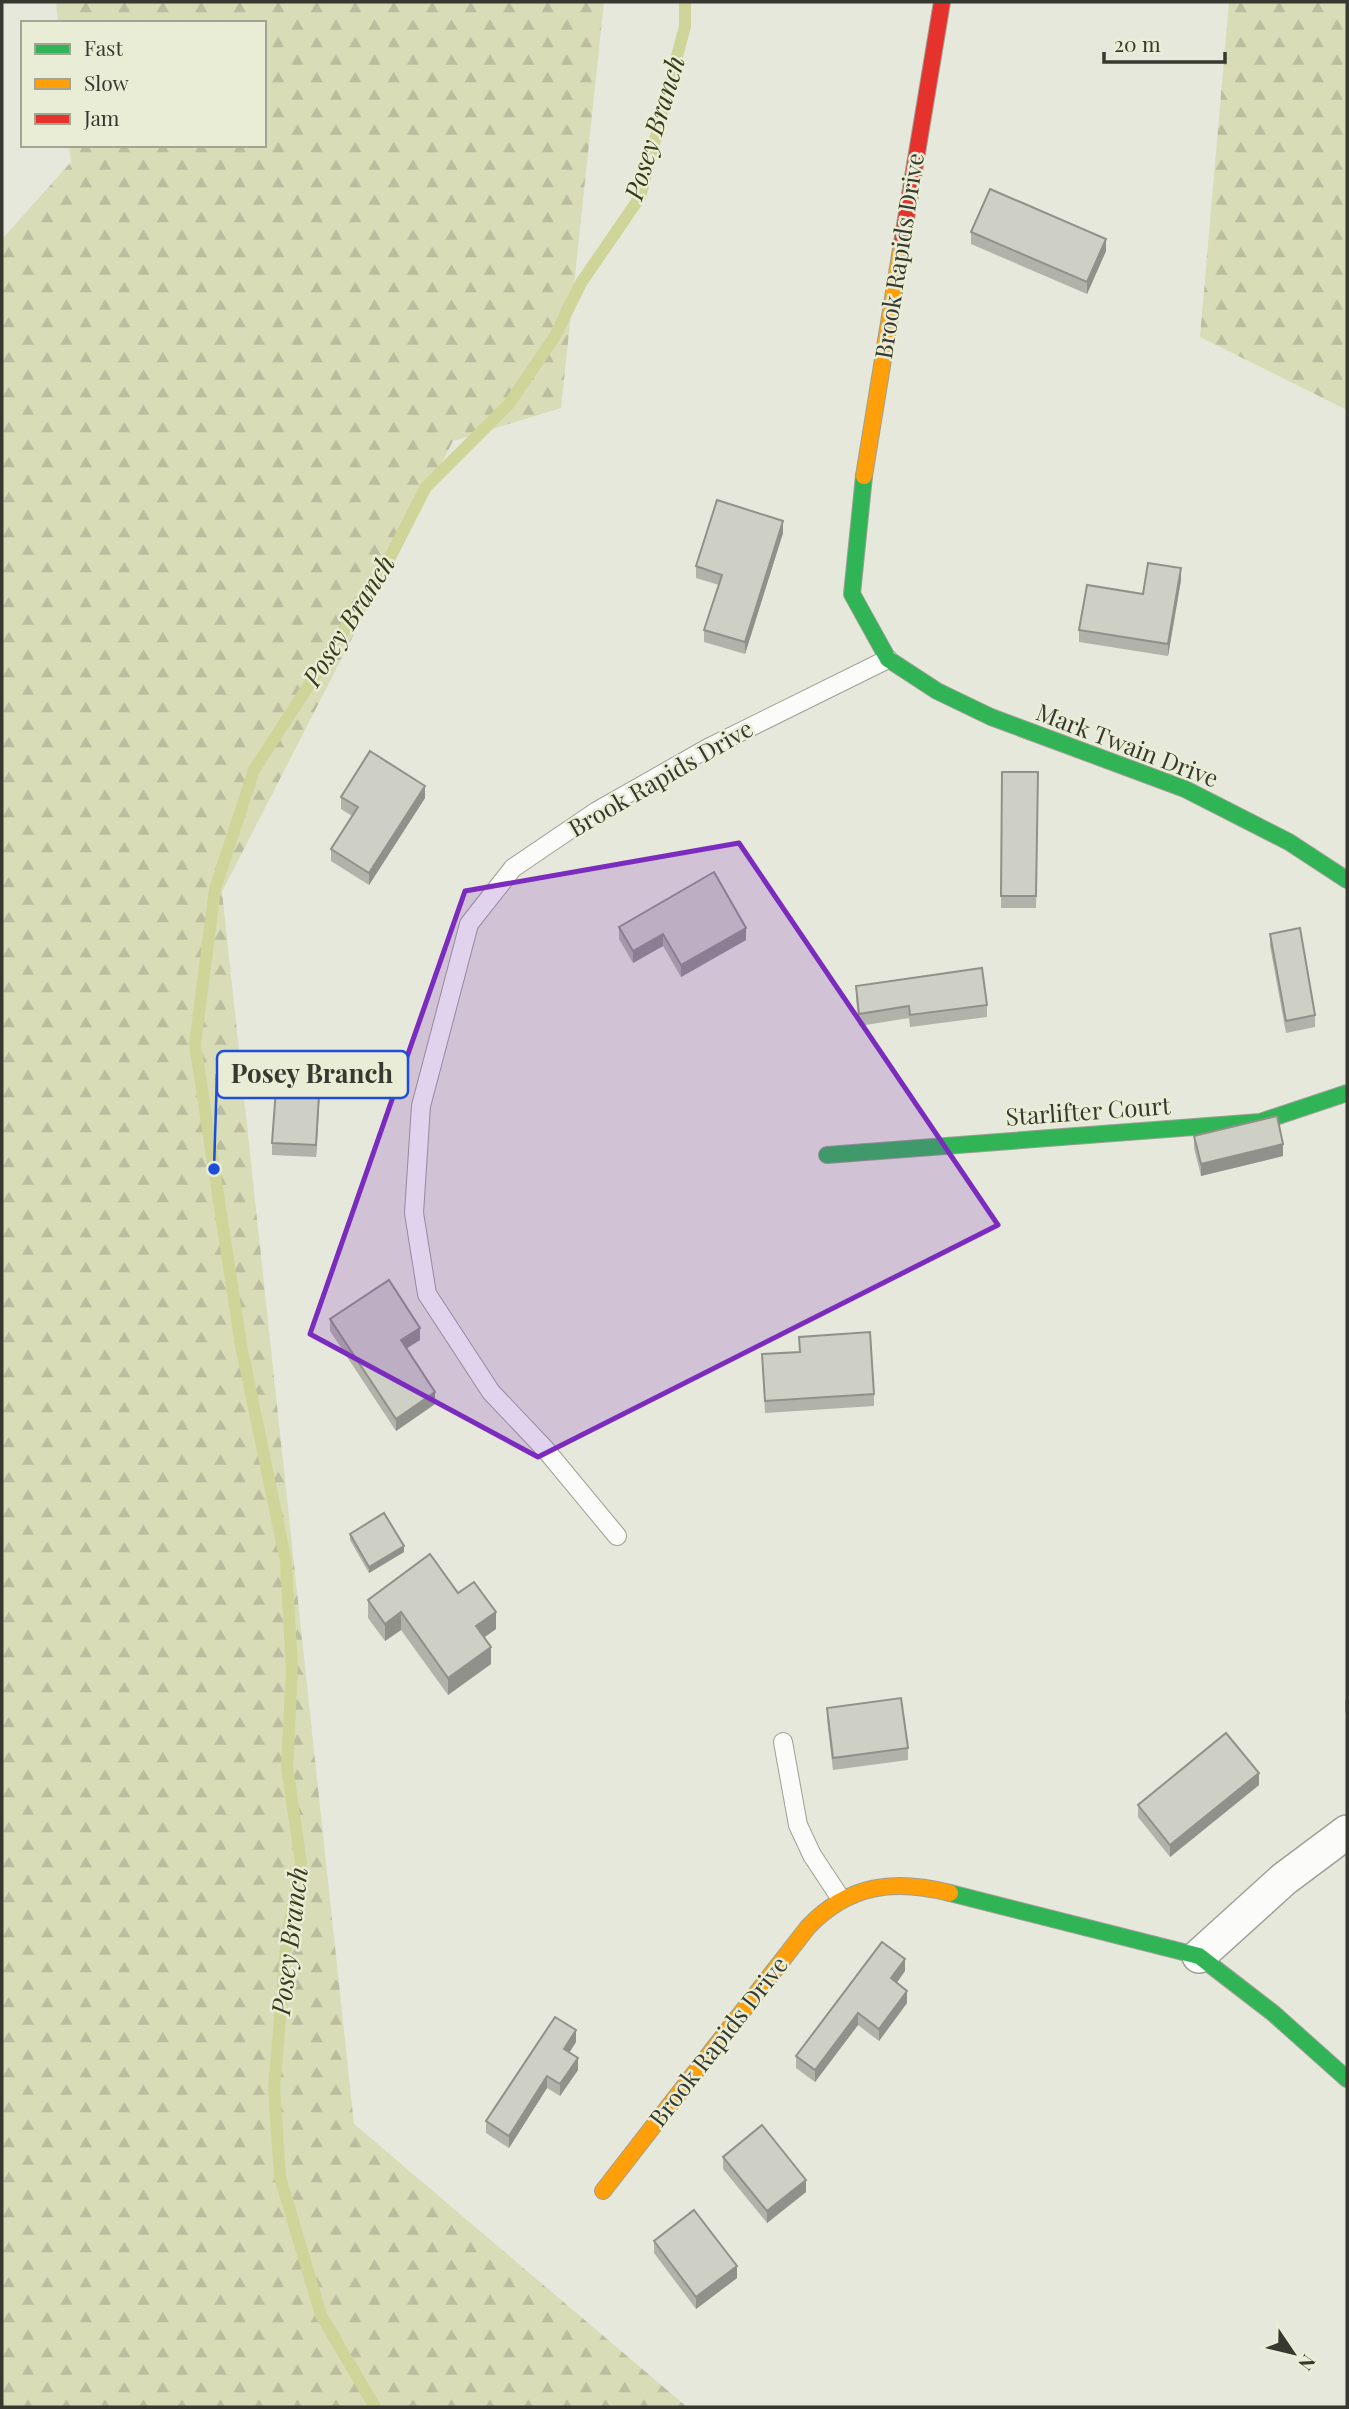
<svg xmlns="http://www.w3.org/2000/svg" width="1349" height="2409" viewBox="0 0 1349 2409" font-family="'Playfair Display',serif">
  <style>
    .forest { fill: url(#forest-firs) }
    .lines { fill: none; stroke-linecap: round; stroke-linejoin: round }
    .stream { stroke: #cfd599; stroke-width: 12 }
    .lane-casing { stroke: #9ea096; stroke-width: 20 }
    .street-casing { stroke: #9ea096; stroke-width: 36 }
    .fast-casing { stroke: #9ea096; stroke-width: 18 }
    .slow-casing { stroke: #9ea096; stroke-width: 18 }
    .jam-casing { stroke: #9ea096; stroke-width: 18 }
    .lane { stroke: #fbfcfa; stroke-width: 18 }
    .street { stroke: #fbfcfa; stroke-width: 33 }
    .fast { stroke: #30b455; stroke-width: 16 }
    .slow { stroke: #ff9f0a; stroke-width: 16 }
    .jam { stroke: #e5322d; stroke-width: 16 }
    .wall { fill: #b1b2a9 }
    .shaded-wall { fill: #90918a }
    .building { fill: #cecfc5; stroke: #90918a; stroke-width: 2 }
    .marked { fill: #7b2cbf; fill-opacity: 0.2; stroke: #7b2cbf; stroke-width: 5; stroke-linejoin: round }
    .labels { text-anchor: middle; stroke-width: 5; stroke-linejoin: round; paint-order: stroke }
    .street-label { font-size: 24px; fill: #373930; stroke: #eaedd6 }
    .water-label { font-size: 26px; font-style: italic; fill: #383b19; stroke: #eaedd6 }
    .leader { fill: none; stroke: #1d4ed8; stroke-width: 2.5 }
    .callout-dot { fill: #1d4ed8; stroke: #eaedd6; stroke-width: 2.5 }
    .callout { fill: #eaedd6; stroke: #1d4ed8; stroke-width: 2.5 }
    .callout-label { font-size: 26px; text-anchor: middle; font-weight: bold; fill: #373930 }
  </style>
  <defs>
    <pattern id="forest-firs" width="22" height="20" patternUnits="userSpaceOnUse" patternTransform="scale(1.75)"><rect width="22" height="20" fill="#d8dcb7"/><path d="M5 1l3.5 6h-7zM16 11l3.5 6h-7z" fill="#babe9e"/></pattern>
  </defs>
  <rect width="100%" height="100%" fill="#e6e8db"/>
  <!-- forest -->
  <g class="forest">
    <path d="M56,2H604L561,408L453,441L222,892L354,2124L687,2407H2V239L71,162L69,145H264V23H58Z"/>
    <path d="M1229,2H1347V410L1200,337Z"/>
  </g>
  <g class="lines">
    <!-- stream -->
    <path class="stream" d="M375,2407L321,2315L280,2177L274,2088L287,1937L301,1863L287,1767L292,1669L286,1562L241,1345L195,1044L215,889L254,770L385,567L426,487L509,404L555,336L581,283L640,197L685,26V2"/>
    <defs>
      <g id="lane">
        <path d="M617,1536L545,1449L491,1392L427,1294L414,1213L421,1106L469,924L513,868L597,811L708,748L888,659"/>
        <path d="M783,1742L798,1825L812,1855L841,1899"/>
      </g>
      <path id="street" d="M1199,1956L1284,1879L1347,1832"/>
      <g id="fast">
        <path d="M864,476L852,594L888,659L937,691L991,717L1185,789L1289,842L1347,880"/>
        <path d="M827,1155L1260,1122L1347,1093"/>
        <path d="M950,1893L1199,1956L1273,2013L1347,2079"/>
      </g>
      <g id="slow">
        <path d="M864,476L902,243"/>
        <path d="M603,2191L808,1927C849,1884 894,1879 950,1893"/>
      </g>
      <path id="jam" d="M902,243L942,2"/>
    </defs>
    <!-- lane casing -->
    <use href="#lane" class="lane-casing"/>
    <!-- street casing -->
    <use href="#street" class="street-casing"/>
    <!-- fast casing -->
    <use href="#fast" class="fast-casing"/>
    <!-- slow casing -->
    <use href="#slow" class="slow-casing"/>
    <!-- jam casing -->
    <use href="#jam" class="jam-casing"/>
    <!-- lane -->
    <use href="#lane" class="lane"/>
    <!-- street -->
    <use href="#street" class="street"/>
    <!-- fast -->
    <use href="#fast" class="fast"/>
    <!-- slow -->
    <use href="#slow" class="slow"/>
    <!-- jam -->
    <use href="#jam" class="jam"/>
  </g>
  <!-- wall -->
  <g class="wall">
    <path d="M971,232L1106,251L1087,294L971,244Z"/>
    <path d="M783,533L745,654L704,642V630L719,585L696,578V566Z"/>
    <path d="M1181,580L1168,656L1079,642V630L1143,594Z"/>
    <path d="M1002,772H1038L1036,908H1001Z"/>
    <path d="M341,797L425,798L369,885L331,861V849L352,816L341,809Z"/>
    <path d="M619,927L746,940L681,977L663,946L633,963L619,939Z"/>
    <path d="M1270,934L1315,1015V1027L1286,1033L1270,946Z"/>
    <path d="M856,986L987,1005V1017L910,1027L909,1018L859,1026L856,998Z"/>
    <path d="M320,1089L316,1157L272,1155V1143Z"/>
    <path d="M1194,1136L1283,1156L1201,1176L1194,1148Z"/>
    <path d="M330,1319L420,1340L407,1348L435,1404L396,1431L330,1331Z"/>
    <path d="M799,1337L874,1394V1406L765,1413L762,1354L799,1352Z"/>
    <path d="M350,1534L404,1552L369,1573L350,1540Z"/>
    <path d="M368,1600L496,1629L485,1637L491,1664L448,1695L401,1630L385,1641L368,1618Z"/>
    <path d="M1347,1698V1715L1345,1712V1700Z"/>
    <path d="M827,1708L908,1748V1760L833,1770L827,1720Z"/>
    <path d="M1259,1785L1170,1857L1138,1817V1805Z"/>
    <path d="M905,1971L897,1983L907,2003L879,2041L858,2025L815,2082L796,2068V2056Z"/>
    <path d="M576,2042L569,2053L578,2070L560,2096L547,2088L509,2148L486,2133V2121Z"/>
    <path d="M723,2157L806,2192L767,2223L723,2169Z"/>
    <path d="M654,2241L737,2278L696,2309L654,2253Z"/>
  </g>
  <!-- shaded-wall -->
  <g class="shaded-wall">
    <path d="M1106,239V251L1087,294V282Z"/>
    <path d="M783,521V533L745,654V642Z"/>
    <path d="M1181,568V580L1168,656V644Z"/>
    <path d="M425,786V798L369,885V873Z"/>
    <path d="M746,928V940L681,977V965Z"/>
    <path d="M663,934V946L633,963V951Z"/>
    <path d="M320,1077V1089L316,1157V1145Z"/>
    <path d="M1283,1144V1156L1201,1176V1164Z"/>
    <path d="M420,1328V1340L401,1352V1340Z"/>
    <path d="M435,1392V1404L396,1431V1419Z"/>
    <path d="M404,1546V1552L369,1573V1567Z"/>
    <path d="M401,1612V1630L385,1641V1624Z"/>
    <path d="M496,1612V1629L476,1643V1626Z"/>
    <path d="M491,1647V1664L448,1695V1678Z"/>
    <path d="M1259,1773V1785L1170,1857V1845Z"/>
    <path d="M905,1959V1971L891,1990V1978Z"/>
    <path d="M907,1991V2003L879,2041V2029Z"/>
    <path d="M858,2013V2025L815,2082V2070Z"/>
    <path d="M576,2030V2042L564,2061V2049Z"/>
    <path d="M578,2058V2070L560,2096V2084Z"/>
    <path d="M547,2076V2088L509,2148V2136Z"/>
    <path d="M806,2180V2192L767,2223V2211Z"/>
    <path d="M737,2266V2278L696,2309V2297Z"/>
  </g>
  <!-- building -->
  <g class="building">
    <path d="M990,189L1106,239L1087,282L971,232Z"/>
    <path d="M717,500L783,521L745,642L704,630L722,575L696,566Z"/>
    <path d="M1148,563L1181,568L1168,644L1079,630L1087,585L1143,594Z"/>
    <path d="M370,751L425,786L369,873L331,849L358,807L341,797Z"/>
    <path d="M1002,772H1038L1036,896H1001Z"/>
    <path d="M714,872L746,928L681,965L663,934L633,951L619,927Z"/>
    <path d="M1300,928L1315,1015L1286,1021L1270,934Z"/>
    <path d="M982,968L987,1005L910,1015L909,1006L859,1014L856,986Z"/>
    <path d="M277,1075L320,1077L316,1145L272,1143Z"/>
    <path d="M1277,1116L1283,1144L1201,1164L1194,1136Z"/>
    <path d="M389,1280L420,1328L401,1340L435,1392L396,1419L330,1319Z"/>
    <path d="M870,1332L874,1394L765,1401L762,1354L800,1352L799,1337Z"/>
    <path d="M384,1513L404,1546L369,1567L350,1534Z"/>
    <path d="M430,1554L458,1593L474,1582L496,1612L476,1626L491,1647L448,1678L401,1612L385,1624L368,1600Z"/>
    <path d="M901,1698L908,1748L833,1758L827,1708Z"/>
    <path d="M1226,1733L1259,1773L1170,1845L1138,1805Z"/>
    <path d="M882,1942L905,1959L891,1978L907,1991L879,2029L858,2013L815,2070L796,2056Z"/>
    <path d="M555,2017L576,2030L564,2049L578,2058L560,2084L547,2076L509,2136L486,2121Z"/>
    <path d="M762,2125L806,2180L767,2211L723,2157Z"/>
    <path d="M694,2210L737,2266L696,2297L654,2241Z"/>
  </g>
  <!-- marked area -->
  <path class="marked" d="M739,843L998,1225L538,1457L310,1334L465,891Z"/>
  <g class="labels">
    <!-- street labels -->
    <g class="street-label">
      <text transform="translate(900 256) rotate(-81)" y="8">Brook Rapids Drive</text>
      <text transform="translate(1127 746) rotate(21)" y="8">Mark Twain Drive</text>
      <text transform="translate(661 779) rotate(-30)" y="8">Brook Rapids Drive</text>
      <text transform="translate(1088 1112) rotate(-4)" y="8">Starlifter Court</text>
      <text transform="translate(719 2042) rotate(-52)" y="8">Brook Rapids Drive</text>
    </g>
    <!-- water labels -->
    <g class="water-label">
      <text transform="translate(655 128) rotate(-73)" y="9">Posey Branch</text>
      <text transform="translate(349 621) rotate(-58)" y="9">Posey Branch</text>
      <text transform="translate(290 1941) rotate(-83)" y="9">Posey Branch</text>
    </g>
  </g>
  <!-- callouts -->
  <path class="leader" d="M214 1169L217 1074"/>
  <circle class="callout-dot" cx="214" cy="1169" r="7"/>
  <rect class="callout" x="217" y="1051" width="191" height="47" rx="7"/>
  <g class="callout-label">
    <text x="312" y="1083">Posey Branch</text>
  </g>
  <!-- border -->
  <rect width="1349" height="2409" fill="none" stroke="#373930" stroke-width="7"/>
  <!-- legend -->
  <rect x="21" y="21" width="245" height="126" fill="#eaedd6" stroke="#a2a594" stroke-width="2"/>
  <rect x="35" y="44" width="35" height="10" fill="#30b455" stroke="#a2a594" stroke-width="2"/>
  <text x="84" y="56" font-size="21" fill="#373930">Fast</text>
  <rect x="35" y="79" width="35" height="10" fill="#ff9f0a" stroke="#a2a594" stroke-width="2"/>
  <text x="84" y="91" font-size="21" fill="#373930">Slow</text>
  <rect x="35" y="114" width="35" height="10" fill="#e5322d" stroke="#a2a594" stroke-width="2"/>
  <text x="84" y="126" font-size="21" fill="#373930">Jam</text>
  <!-- north arrow -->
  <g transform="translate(1293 2353) rotate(125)" stroke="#eaedd6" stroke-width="5" paint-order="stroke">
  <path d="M0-5L12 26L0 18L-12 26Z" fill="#373930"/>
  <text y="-10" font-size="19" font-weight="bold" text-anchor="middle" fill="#373930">N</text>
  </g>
  <!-- scale -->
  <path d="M1104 52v10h121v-10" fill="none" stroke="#373930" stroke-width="3.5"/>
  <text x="1114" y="52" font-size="21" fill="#373930" stroke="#eaedd6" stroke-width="5" paint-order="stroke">20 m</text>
</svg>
